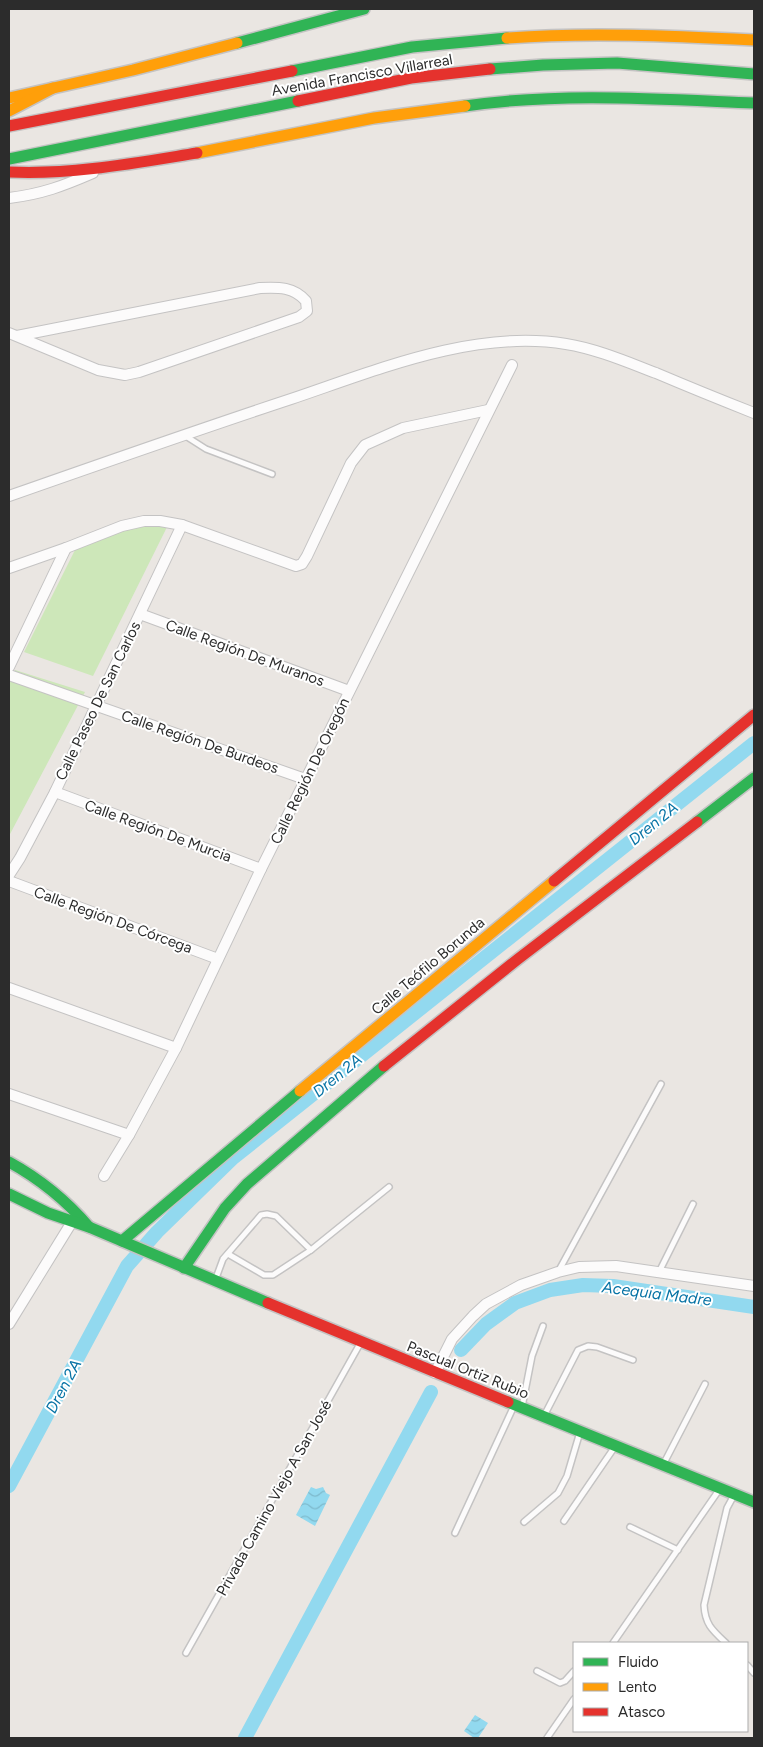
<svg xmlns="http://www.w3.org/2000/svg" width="763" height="1747" viewBox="0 0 763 1747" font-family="Figtree,sans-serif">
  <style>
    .grass { fill: #cde7b9 }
    .water { fill: url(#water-waves) }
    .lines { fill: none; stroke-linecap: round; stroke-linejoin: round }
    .canal { stroke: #92d9ef; stroke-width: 14 }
    .lane-casing { stroke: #c4c3c3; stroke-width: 8 }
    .street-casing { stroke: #c4c3c3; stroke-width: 12 }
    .fast-casing { stroke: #c4c3c3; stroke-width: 14 }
    .slow-casing { stroke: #c4c3c3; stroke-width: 14 }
    .jam-casing { stroke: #c4c3c3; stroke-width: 14 }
    .lane { stroke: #fcfbfb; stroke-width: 5 }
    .street { stroke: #fcfbfb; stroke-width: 10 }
    .fast { stroke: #30b455; stroke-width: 11 }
    .slow { stroke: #ff9f0a; stroke-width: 11 }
    .jam { stroke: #e5322d; stroke-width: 11 }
    .labels { text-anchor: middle; stroke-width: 4; stroke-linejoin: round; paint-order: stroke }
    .street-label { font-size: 15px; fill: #2c2c2c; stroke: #fff }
    .water-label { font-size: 16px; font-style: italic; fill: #0773a5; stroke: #fff }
  </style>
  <defs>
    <pattern id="water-waves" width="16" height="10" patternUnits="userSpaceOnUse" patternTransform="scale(1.25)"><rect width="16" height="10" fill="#92d9ef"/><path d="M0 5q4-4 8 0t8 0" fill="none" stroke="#7ebacd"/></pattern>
  </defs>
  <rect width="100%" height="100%" fill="#eae6e2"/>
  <!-- grass -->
  <g class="grass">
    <path d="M151,517L170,521L93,676L24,652L79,542Z"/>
    <path d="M15,670L85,692L9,836V682Z"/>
  </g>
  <!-- water -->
  <g class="water">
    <path d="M311,1487L316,1489L323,1487L326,1493L330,1495L315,1526L296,1515Z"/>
    <path d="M475,1715L488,1723L478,1738H474L464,1731Z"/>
  </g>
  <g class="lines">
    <!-- canal -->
    <g class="canal">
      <path d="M461,1350L486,1324L515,1303L550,1290L583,1285L613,1286L754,1307"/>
      <path d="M9,1486L127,1266L157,1232L233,1158L754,743"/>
      <path d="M245,1738L431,1392"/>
    </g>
    <defs>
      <g id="lane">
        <path d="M184,435L206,449L272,474"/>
        <path d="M228,1254L264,1275H273L311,1250L389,1187"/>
        <path d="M558,1272L661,1084"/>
        <path d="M659,1272L693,1204"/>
        <path d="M216,1278L223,1259L261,1215L267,1214L276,1216L311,1250"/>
        <path d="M522,1407L532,1356L543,1326"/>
        <path d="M545,1414L578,1350L588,1346L597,1347L633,1360"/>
        <path d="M664,1463L705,1384"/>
        <path d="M564,1521L614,1448"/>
        <path d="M524,1522L558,1493L567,1476L580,1432"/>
        <path d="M630,1527L678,1550"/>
        <path d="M455,1533L513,1408"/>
        <path d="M613,1643L719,1490"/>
        <path d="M726,1643C712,1630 705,1624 704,1605L727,1508L733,1497"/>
        <path d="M186,1653L361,1342"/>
        <path d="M747,1665L754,1673"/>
        <path d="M537,1671L560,1683L565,1681L574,1671"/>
        <path d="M547,1738L574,1699"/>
      </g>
      <g id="street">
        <path d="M9,198C42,194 63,186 93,173"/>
        <path d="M9,333L98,370L125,375L139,372L299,317L307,311L306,301C294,287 279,287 260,288L17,336"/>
        <path d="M9,496C103,463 197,430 291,399C377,370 474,329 566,344C597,349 627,362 656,373C689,387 721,400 754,413"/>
        <path d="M9,568L66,548L122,526L144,521H160L182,525L296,566L302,564L307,556L351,463L365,445L403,428L488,410"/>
        <path d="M140,614L349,691"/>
        <path d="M9,667L66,548"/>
        <path d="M9,675L305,779"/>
        <path d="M55,792L261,869"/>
        <path d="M9,875L20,858L55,792L182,525"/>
        <path d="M9,881L218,959"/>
        <path d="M9,988L176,1048"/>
        <path d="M9,1094L129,1135"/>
        <path d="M104,1176L129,1135L176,1048L261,869L512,365"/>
        <path d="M9,1324L75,1217"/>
        <path d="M435,1373L452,1339L473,1316L486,1304L521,1285L558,1272L579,1267L616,1266L754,1286"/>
      </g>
      <g id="fast">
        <path d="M237,43L364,9"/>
        <path d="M490,69L543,65L617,63L754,74"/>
        <path d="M292,71L412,47L507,38"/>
        <path d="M465,106C561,92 657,99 754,103"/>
        <path d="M9,159L298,101"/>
        <path d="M697,822L754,778"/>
        <path d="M9,1162C40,1179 66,1200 89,1227"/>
        <path d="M9,1194L48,1213L89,1227L268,1303"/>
        <path d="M122,1241L300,1091"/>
        <path d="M184,1268L225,1208L247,1184L384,1066"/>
        <path d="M508,1402L754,1502"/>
      </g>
      <g id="slow">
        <path d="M507,38C589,32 672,36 754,40"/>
        <path d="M9,98L133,70L237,43"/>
        <path d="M9,111L53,88"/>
        <path d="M197,153L374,118L465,106"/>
        <path d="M300,1091L554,881"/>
      </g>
      <g id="jam">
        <path d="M298,101L411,78L490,69"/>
        <path d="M9,126L292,71"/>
        <path d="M9,172C72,175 135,163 197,153"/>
        <path d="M554,881L754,715"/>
        <path d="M384,1066L518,959L697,822"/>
        <path d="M268,1303L508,1402"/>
      </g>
    </defs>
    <!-- lane casing -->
    <use href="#lane" class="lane-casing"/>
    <!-- street casing -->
    <use href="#street" class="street-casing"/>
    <!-- fast casing -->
    <use href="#fast" class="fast-casing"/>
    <!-- slow casing -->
    <use href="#slow" class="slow-casing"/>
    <!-- jam casing -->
    <use href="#jam" class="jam-casing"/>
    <!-- lane -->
    <use href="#lane" class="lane"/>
    <!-- street -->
    <use href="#street" class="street"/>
    <!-- fast -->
    <use href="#fast" class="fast"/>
    <!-- slow -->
    <use href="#slow" class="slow"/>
    <!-- jam -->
    <use href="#jam" class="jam"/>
  </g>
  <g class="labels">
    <!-- street labels -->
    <g class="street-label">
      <text transform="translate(362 75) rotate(-10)" y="5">Avenida Francisco Villarreal</text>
      <text transform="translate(245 653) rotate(20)" y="5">Calle Región De Muranos</text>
      <text transform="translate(98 701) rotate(-64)" y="5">Calle Paseo De San Carlos</text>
      <text transform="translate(200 742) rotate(19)" y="5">Calle Región De Burdeos</text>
      <text transform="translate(310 771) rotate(-64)" y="5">Calle Región De Oregón</text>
      <text transform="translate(158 831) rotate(20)" y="5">Calle Región De Murcia</text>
      <text transform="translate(113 920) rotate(20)" y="5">Calle Región De Córcega</text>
      <text transform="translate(428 966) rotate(-40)" y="5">Calle Teófilo Borunda</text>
      <text transform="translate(468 1370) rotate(22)" y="5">Pascual Ortiz Rubio</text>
      <text transform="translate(274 1498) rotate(-61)" y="5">Privada Camino Viejo A San José</text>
    </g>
    <!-- water labels -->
    <g class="water-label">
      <text transform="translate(653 823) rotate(-39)" y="6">Dren 2A</text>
      <text transform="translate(337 1075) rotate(-39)" y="6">Dren 2A</text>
      <text transform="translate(657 1293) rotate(7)" y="6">Acequia Madre</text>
      <text transform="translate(63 1386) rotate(-62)" y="6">Dren 2A</text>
    </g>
  </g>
  <!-- border -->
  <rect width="763" height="1747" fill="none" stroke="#2c2c2c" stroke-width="20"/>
  <!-- legend -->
  <rect x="573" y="1642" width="175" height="90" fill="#ffffff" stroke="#ababab"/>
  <rect x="583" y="1658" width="25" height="8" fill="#30b455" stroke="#ababab"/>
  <text x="618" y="1667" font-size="15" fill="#2c2c2c">Fluido</text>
  <rect x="583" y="1683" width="25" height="8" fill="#ff9f0a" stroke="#ababab"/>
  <text x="618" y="1692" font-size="15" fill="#2c2c2c">Lento</text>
  <rect x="583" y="1708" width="25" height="8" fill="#e5322d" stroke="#ababab"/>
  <text x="618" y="1717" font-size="15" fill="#2c2c2c">Atasco</text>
</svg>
